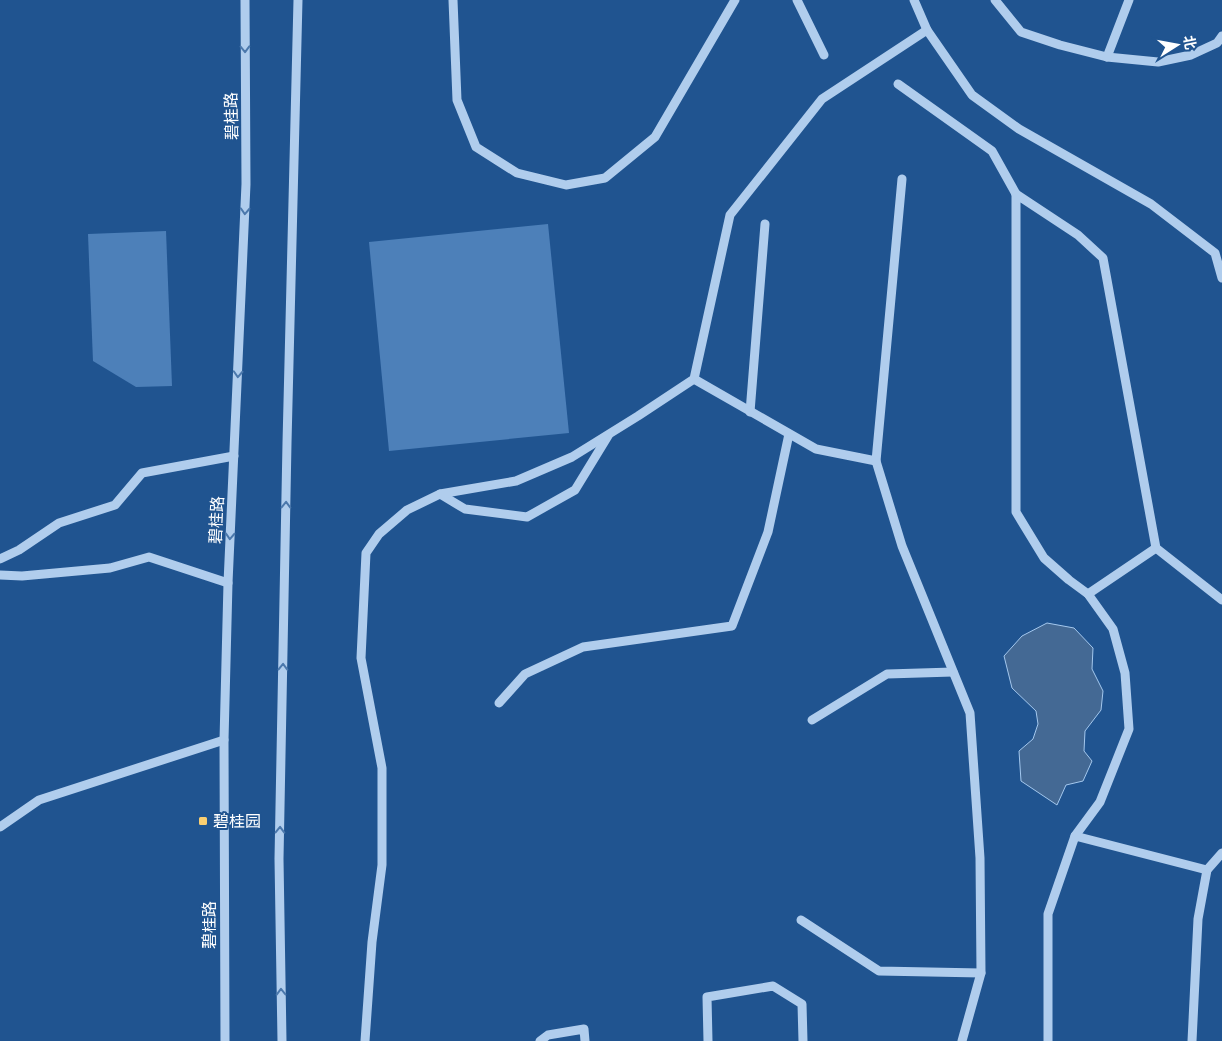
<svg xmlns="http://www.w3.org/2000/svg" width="1222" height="1041" viewBox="0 0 1222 1041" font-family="Poppins,'Noto Sans SC',sans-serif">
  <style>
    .water { fill: #446994; stroke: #a4c8ee }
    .building { fill: #4d80b9 }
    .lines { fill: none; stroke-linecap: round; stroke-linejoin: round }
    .minor { stroke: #b0cded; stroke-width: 9 }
    .oneway { stroke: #4b78ac }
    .poi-dot { fill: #facf71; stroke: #205490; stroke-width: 2 }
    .labels { text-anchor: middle; stroke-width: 4; stroke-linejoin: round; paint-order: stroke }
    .street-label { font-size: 16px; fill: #fff; stroke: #205490 }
    .poi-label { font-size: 16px; fill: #fff; stroke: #205490; text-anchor: start }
  </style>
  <rect width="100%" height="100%" fill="#205490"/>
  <!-- water -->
  <path class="water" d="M1047,623L1074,628L1093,648L1092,669L1103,691L1101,710L1085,731L1084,751L1092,761L1083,781L1066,785L1057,805L1021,781L1019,751L1033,739L1038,724L1036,711L1012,688L1004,656L1022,636Z"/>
  <!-- building -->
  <g class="building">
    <path d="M548,224L569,433L389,451L369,242Z"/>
    <path d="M166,231L172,386L136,387L93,361L88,234Z"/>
  </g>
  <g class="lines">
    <!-- minor -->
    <g class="minor">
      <path d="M453,0L457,100L476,147L517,173L566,185L605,178L655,137L735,0"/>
      <path d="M797,0L824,55"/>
      <path d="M914,0L927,30L972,95L1019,129L1151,204L1215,253L1222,278"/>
      <path d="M995,0L1021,32L1060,45L1107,57L1158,62L1191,55L1217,43L1222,36"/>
      <path d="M1107,57L1129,0"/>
      <path d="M898,84L992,151L1016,194"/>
      <path d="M694,379L816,449L876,461L902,546L970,713L980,858L981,973L962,1041"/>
      <path d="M750,412L765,224"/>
      <path d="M876,461L902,179"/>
      <path d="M440,494L465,509L527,517L575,490L608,436"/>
      <path d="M0,559L19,550L59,523L115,505L142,473L234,456"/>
      <path d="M0,575L22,576L110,568L149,557L228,583"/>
      <path d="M1088,594L1156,548"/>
      <path d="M499,703L525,674L583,647L732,626L768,532L789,434"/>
      <path d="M812,720L887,674L953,672"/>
      <path d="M0,827L39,800L224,740"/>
      <path d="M1075,836L1207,870"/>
      <path d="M801,920L879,971L981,973"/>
      <path d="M225,1041L224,740L228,583L246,184L245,0"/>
      <path d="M282,1041L279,859L287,443L298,0"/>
      <path d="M365,1041L372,942L382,865V768L361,658L366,553L379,534L407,510L440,494L516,481L572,457L638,416L694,379L730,215L822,99L927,30"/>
      <path d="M540,1041L548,1035L584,1029L585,1041"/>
      <path d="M708,1041L707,997L773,986L802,1004L803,1041"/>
      <path d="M1048,1041V914L1075,836L1100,802L1129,729L1125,673L1113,629L1088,594L1069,580L1044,558L1016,512V194L1078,235L1103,258L1156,548L1222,600"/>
      <path d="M1192,1041L1198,919L1207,870L1222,853"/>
    </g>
  </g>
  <!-- one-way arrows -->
  <defs><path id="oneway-chevron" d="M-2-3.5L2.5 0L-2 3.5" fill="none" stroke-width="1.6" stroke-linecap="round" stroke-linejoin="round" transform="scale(1.25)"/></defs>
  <g class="oneway">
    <use href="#oneway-chevron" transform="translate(245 49) rotate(89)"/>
    <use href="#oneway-chevron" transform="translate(245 211) rotate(93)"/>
    <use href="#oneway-chevron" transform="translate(238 374) rotate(93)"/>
    <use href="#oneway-chevron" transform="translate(286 505) rotate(-89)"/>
    <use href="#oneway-chevron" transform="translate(230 536) rotate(93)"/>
    <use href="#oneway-chevron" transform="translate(283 667) rotate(-89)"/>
    <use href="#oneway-chevron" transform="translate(280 830) rotate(-89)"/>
    <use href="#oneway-chevron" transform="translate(281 992) rotate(-91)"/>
  </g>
  <!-- markers -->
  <rect class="poi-dot" x="198" y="816" width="10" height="10" rx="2.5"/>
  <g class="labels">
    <!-- street labels -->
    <g class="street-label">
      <text transform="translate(231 116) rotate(-91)" y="6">碧桂路</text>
      <text transform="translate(216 520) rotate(-87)" y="6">碧桂路</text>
      <text transform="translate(209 925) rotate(-90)" y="6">碧桂路</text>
    </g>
    <!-- poi labels -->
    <g class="poi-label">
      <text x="213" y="827">碧桂园</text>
    </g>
  </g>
  <!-- north arrow -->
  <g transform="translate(1177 45) rotate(79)" stroke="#205490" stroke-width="4" paint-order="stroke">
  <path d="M0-4L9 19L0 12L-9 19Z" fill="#ffffff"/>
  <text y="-8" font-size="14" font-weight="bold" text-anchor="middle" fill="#ffffff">北</text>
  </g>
</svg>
